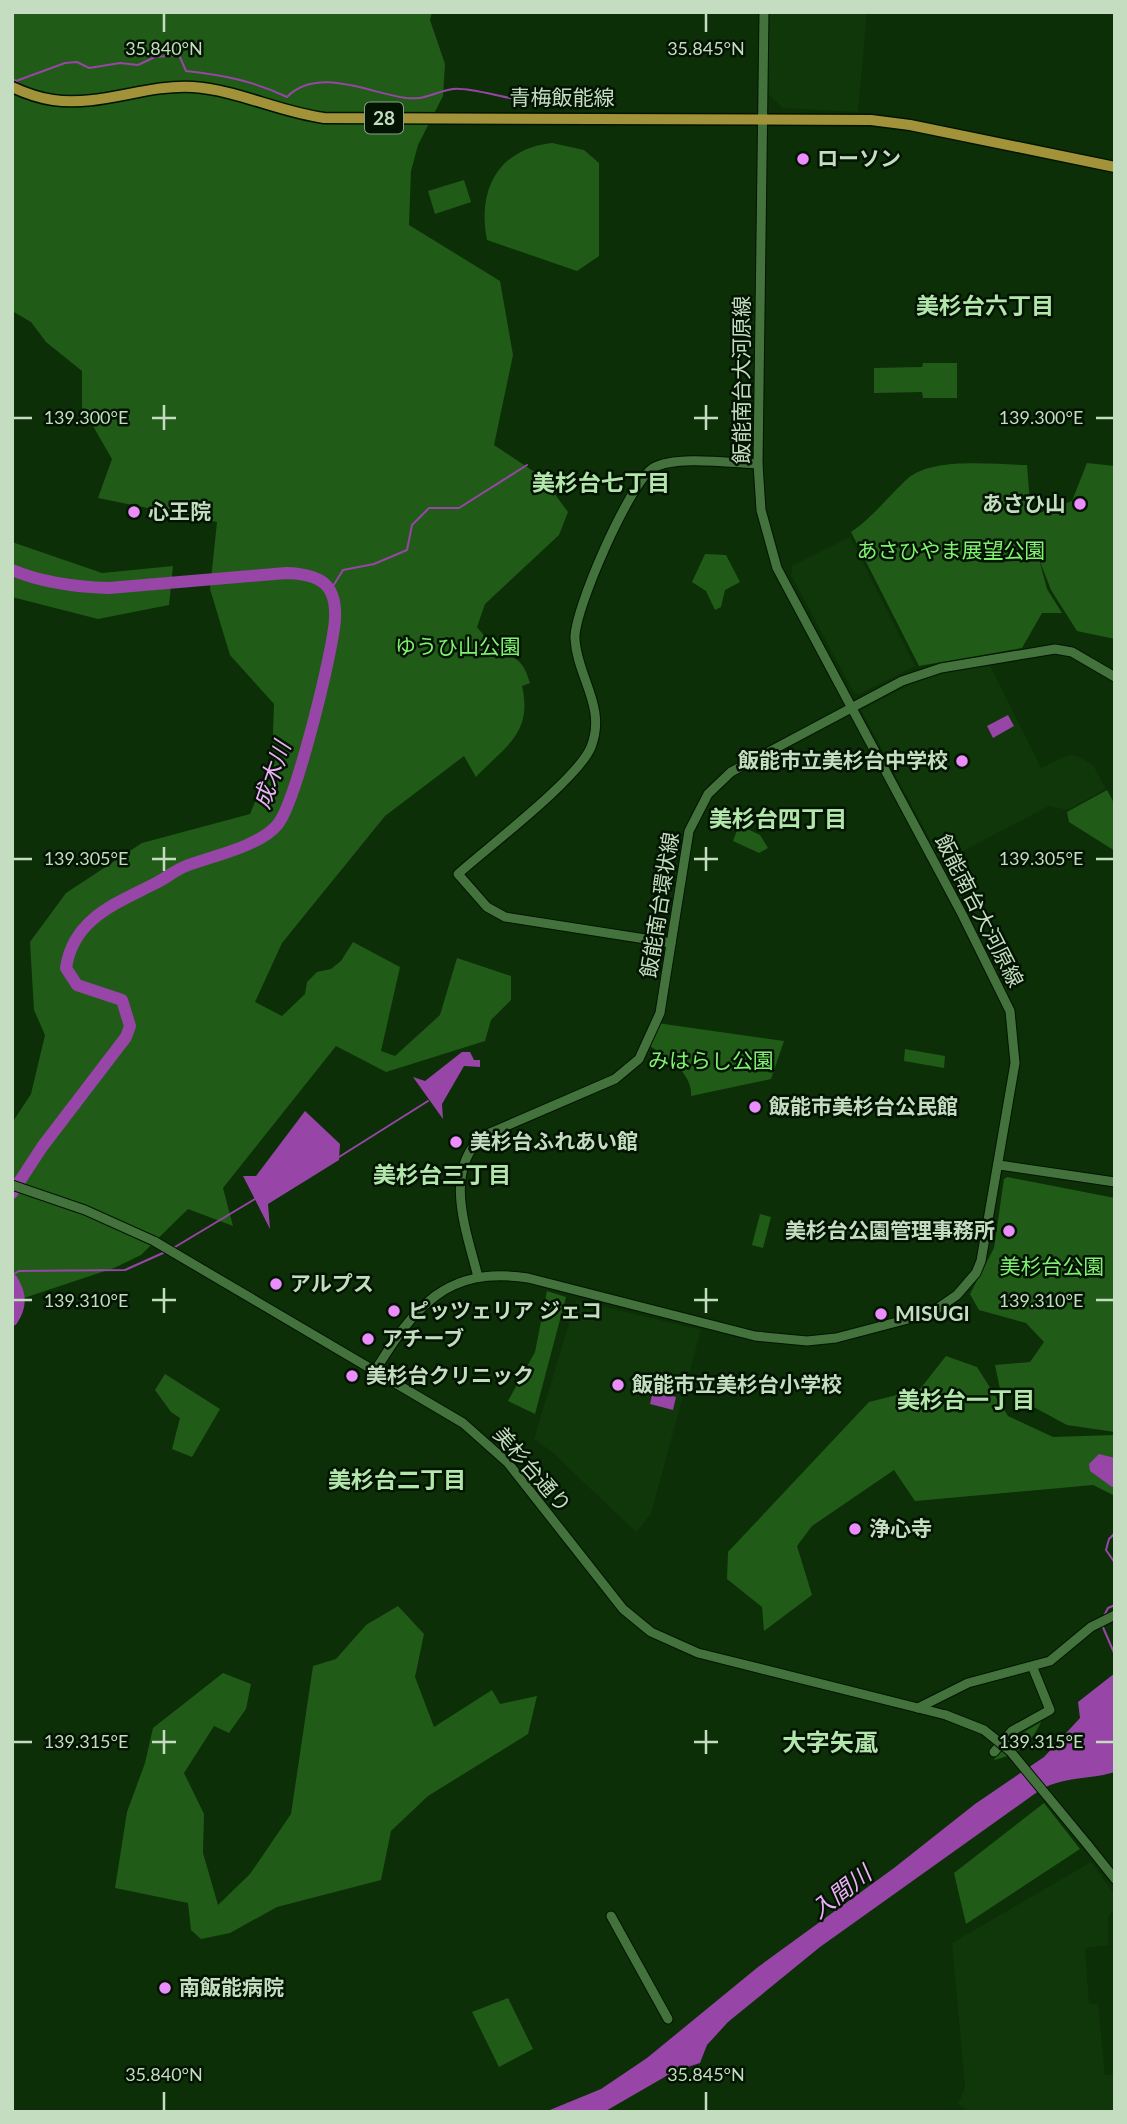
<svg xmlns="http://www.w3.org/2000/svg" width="1127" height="2124" viewBox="0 0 1127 2124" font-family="Lato,'Noto Sans JP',sans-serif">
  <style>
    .built { fill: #0f3709 }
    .green { fill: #205c17 }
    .water { fill: #9745a6 }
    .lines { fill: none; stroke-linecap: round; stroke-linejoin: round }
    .stream { stroke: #9745a6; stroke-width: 2 }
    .river { stroke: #9745a6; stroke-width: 12 }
    .tertiary-casing { stroke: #011500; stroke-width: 11 }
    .primary-casing { stroke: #011500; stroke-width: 13 }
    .tertiary { stroke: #44723d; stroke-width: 9 }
    .primary { stroke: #a2933a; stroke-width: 10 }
    .tertiary-bridge-casing { stroke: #011500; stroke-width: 11; stroke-linecap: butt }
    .tertiary-bridge { stroke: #44723d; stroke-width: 9 }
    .ticks { fill: none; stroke: #c4ddc0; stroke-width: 2.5 }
    .poi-dot { fill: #eb8dfc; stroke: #031402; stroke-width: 2.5 }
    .labels { text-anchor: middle; stroke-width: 5; stroke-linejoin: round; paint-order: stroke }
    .shield { fill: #031402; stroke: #8aa187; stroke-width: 2 }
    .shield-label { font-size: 19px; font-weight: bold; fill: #c4ddc0 }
    .street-label { font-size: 21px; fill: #c4ddc0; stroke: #031402 }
    .poi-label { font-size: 21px; font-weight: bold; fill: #c4ddc0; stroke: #031402; text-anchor: start }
    .park-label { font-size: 21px; fill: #81f171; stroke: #031402 }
    .neighbourhood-label { font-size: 23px; font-weight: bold; fill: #b3e6ab; stroke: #031402 }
    .water-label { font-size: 23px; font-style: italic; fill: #edb0f8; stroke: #031402 }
    .quarter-label { font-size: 24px; font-weight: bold; fill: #b3e6ab; stroke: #031402 }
    .ticks-label { font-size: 18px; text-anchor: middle; fill: #c4ddc0; stroke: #031402; stroke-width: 5; stroke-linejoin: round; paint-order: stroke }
  </style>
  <rect width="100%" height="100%" fill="#0c2f07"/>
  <!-- built -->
  <g class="built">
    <path d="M768,12H867L858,112L783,108L768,94Z"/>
    <path d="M850,537L915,666L859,694L854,693L791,575L792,566Z"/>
    <path d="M989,664L1041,768L1068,755L1077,756L1093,765L1106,789L1067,810L1049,806L942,862L861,710L928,675Z"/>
    <path d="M576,1300L701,1330L651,1514L636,1532L552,1452L534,1439Z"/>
    <path d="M1091,1862L1115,1895V1908L1108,1917V1945L1085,1948L1089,2004H1098L1105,2075L1115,2074V2112H971L958,2104L965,2087L952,1943Z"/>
  </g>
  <!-- green -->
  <g class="green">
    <path d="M12,12H432L430,20L445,64L443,96L418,145L411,171L409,225L500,281L513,355L494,445L542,477L568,512L559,535L485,604L477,627C483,634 489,643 497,648C517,661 522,657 530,683L522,686C533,734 505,746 476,777L464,756L385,816L282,943L255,1002L282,1016L305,994L307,982L317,972L331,969L341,961L353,942L400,967L381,1051L395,1056L440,1015L457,958L511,976V1000L491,1020L485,1041L386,1072L336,1046L223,1188L233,1226L188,1209L141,1255L114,1268L12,1302V1123L31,1094L45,1035L34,1010L30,942L66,893L142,843L250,814L272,761L274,704L230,655L210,589L217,522L98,498L112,459L82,407V371L46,342L31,322L12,311Z"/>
    <path d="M552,143L584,150L599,163V256L577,271L487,240C477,190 498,149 552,143Z"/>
    <path d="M464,180L471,202L435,214L428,191Z"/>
    <path d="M923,363H957V398H923L922,392L874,393V368L922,367Z"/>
    <path d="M1087,463L1115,466V639L1077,631L1051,590L1039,559L1047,589L1062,613H1042L1022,648L919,666L851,532C873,517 887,498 906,480C932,456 993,465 1027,465L1031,516L1072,501Z"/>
    <path d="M12,542L102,573L173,566L169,605L98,619L12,597Z"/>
    <path d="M705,554L726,555L740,582L725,590L721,607L715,610L706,591L692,582Z"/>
    <path d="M1107,790L1115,805V851L1069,822L1067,812Z"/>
    <path d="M739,825L760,835L768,848L759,853L733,841Z"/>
    <path d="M657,1023L784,1041L771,1079L691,1096C693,1073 666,1056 648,1045Z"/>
    <path d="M905,1049L945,1056L944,1068L904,1061Z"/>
    <path d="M1007,1177L1115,1198V1432L1067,1425L1000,1389L995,1365L1030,1362L1044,1342L1026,1323L979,1310L970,1294L994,1248L1004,1179Z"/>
    <path d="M760,1214L771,1217L763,1248L752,1245Z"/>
    <path d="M547,1291L566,1297L535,1414L508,1401L535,1352Z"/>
    <path d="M946,1356L977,1367L1008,1416L1053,1437L1115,1435V1496L1093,1485L915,1501L894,1470L812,1526L797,1546L812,1595L764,1631L762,1607L727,1579L728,1552L869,1402L920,1389Z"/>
    <path d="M165,1374L220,1409L192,1457L172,1449L180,1418L171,1412L155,1390Z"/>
    <path d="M398,1606L424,1634L415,1677L434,1727L492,1690L500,1704L537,1696L528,1734L428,1796L391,1831L381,1880L277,1907L230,1933L201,1939L191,1930L188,1903L115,1888L127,1812L145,1763L153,1728L223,1673L251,1684L246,1709L229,1733L214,1726L184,1773L204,1814L203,1853L218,1905L250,1874L291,1814L313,1666L336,1659L366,1625Z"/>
    <path d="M1041,1722C1031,1744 1017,1755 994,1760C1005,1741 1023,1733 1041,1722Z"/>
    <path d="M1044,1803L1080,1849L966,1924L954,1873Z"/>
    <path d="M508,1998L533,2049L499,2067L472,2012Z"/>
  </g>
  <!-- water -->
  <g class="water">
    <path d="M1008,715L1014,726L993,738L987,726Z"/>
    <path d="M462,1052H470L474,1060H480V1067L464,1066L442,1104L443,1119L413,1077L425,1081Z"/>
    <path d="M305,1111L340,1144L339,1160L268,1204L270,1229L243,1176H256Z"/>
    <path d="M653,1391L676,1397L673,1410L650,1404Z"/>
    <path d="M1099,1454L1115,1458V1486L1112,1487L1090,1471L1089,1464Z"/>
    <path d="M1115,1673V1772C1089,1780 1064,1776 1040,1790L820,1947L728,2022L707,2045L700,2063L675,2071L604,2112H545L601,2089L647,2058L758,1967L894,1868L975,1804L1044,1757L1080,1718L1078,1702Z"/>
  </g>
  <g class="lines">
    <!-- stream -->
    <g class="stream">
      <path d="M12,79L16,81L65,63L77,62L89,68L120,63L138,65L155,57L179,55L186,71C223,75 254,81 287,97C318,66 369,93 406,98C427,100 434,92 453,89C468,87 500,97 516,99"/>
      <path d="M330,591L343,570L374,564L407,550L412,525L429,508H459L527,465"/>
      <path d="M339,1157L428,1101"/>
      <path d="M175,1247L255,1199"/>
      <path d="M12,1275L19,1271L125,1270L163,1253"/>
      <path d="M1115,1533L1109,1539L1106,1550L1115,1563"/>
      <path d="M1104,1616L1108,1608L1115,1605"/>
      <path d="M1102,1625L1115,1655"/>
    </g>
    <!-- river -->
    <g class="river">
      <path d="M12,570C43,583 76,587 109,588L286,573C318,574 337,582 335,619C333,652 296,801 278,824C261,846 212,856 186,866C175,870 165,879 154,884C115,904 73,919 66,968L77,985L122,1000L130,1026L126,1037L42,1147L12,1193"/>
      <path d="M12,1280C21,1295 21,1306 12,1320"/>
    </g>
    <defs>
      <g id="tertiary">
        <path d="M671,943L505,917L487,907L458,874C488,847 578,779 591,747C607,707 577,677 575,639C573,612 630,482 653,468C675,455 732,463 758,464"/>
        <path d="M999,1165L1115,1182"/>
        <path d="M12,1185L85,1210L154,1241L463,1423L508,1463L623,1609L651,1632L698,1653L946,1715"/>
        <path d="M478,1277C467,1232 442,1171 483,1136L615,1079L639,1059L660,1013L689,831L708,794L731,772L902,681L941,668L1055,649L1072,652L1115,677"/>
        <path d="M375,1371C414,1308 446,1265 528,1278L755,1336L807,1341L836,1338L931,1313L957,1295L976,1273L981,1261L1015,1063L1010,1011L962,914L777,568L761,510L758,464L764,12"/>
        <path d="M918,1708L968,1683L1050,1661L1091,1627L1115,1615"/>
        <path d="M994,1752L1012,1731L1050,1710L1033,1668"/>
        <path d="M1087,1844L1115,1879"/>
        <path d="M611,1916L668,2019"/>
      </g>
      <path id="primary" d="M12,87C25,93 39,98 53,100C100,107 146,84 193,87C237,90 279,112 324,118L871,120L910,125L1115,167"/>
    </defs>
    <!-- tertiary casing -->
    <use href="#tertiary" class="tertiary-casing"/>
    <!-- primary casing -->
    <use href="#primary" class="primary-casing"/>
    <!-- tertiary -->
    <use href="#tertiary" class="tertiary"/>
    <!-- primary -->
    <use href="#primary" class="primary"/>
    <defs>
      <path id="tertiary-bridge" d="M946,1715L984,1730L1010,1751L1087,1844"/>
    </defs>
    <!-- tertiary-bridge casing -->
    <use href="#tertiary-bridge" class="tertiary-bridge-casing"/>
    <!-- tertiary-bridge -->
    <use href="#tertiary-bridge" class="tertiary-bridge"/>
  </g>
  <!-- ticks -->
  <path class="ticks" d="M164,14V32M706,14V32M164,405V430M706,405V430M14,418H32M152,418H176M694,418H718M1096,418H1113M164,847V871M706,847V871M14,859H32M152,859H176M694,859H718M1096,859H1113M164,1288V1313M706,1288V1313M14,1300H32M152,1300H176M694,1300H718M1096,1300H1113M164,1730V1754M706,1730V1754M14,1742H32M152,1742H176M694,1742H718M1096,1742H1113M164,2092V2110M706,2092V2110"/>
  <!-- markers -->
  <g class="poi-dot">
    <circle cx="803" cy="159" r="7"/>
    <circle cx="1080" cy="504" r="7"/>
    <circle cx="134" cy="512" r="7"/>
    <circle cx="962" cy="761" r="7"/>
    <circle cx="755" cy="1107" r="7"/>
    <circle cx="456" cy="1142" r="7"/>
    <circle cx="1009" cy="1231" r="7"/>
    <circle cx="276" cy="1284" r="7"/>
    <circle cx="394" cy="1311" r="7"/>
    <circle cx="881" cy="1314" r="7"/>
    <circle cx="368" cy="1339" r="7"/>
    <circle cx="352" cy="1376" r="7"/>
    <circle cx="618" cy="1385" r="7"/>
    <circle cx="855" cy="1529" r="7"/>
    <circle cx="165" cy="1988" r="7"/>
  </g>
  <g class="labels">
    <!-- shield labels -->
    <rect class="shield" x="365" y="102.5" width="38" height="31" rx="5"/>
    <g class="shield-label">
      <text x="384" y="125">28</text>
    </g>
    <!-- street labels -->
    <g class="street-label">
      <text x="562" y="105">青梅飯能線</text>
      <text transform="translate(742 380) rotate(-90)" y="7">飯能南台大河原線</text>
      <text transform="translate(660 905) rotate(-81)" y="7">飯能南台環状線</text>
      <text transform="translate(979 911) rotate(63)" y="7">飯能南台大河原線</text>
      <text transform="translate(532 1470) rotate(49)" y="7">美杉台通り</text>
    </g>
    <!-- poi labels -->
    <g class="poi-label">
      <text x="817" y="166">ローソン</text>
      <text x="1066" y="511" text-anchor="end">あさひ山</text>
      <text x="148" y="519">心王院</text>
      <text x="948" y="768" text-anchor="end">飯能市立美杉台中学校</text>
      <text x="769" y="1114">飯能市美杉台公民館</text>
      <text x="470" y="1149">美杉台ふれあい館</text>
      <text x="995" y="1238" text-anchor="end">美杉台公園管理事務所</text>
      <text x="290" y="1291">アルプス</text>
      <text x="408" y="1318">ピッツェリア ジェコ</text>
      <text x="895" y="1321">MISUGI</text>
      <text x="382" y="1346">アチーブ</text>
      <text x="366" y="1383">美杉台クリニック</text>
      <text x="632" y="1392">飯能市立美杉台小学校</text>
      <text x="869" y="1536">浄心寺</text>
      <text x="179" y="1995">南飯能病院</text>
    </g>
    <!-- park labels -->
    <g class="park-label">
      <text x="951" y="558">あさひやま展望公園</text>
      <text x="458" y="654">ゆうひ山公園</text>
      <text x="711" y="1068">みはらし公園</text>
      <text x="1052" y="1274">美杉台公園</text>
    </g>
    <!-- neighbourhood labels -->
    <g class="neighbourhood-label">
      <text x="985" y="314">美杉台六丁目</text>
      <text x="601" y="491">美杉台七丁目</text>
      <text x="778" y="827">美杉台四丁目</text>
      <text x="442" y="1183">美杉台三丁目</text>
      <text x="966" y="1408">美杉台一丁目</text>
      <text x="397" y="1488">美杉台二丁目</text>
    </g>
    <!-- water labels -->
    <g class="water-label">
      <text transform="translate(272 775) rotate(-71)" y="8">成木川</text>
      <text transform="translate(841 1892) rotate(-38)" y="8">入間川</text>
    </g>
    <!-- quarter labels -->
    <g class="quarter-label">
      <text x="830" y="1751">大字矢颪</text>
    </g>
  </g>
  <g class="ticks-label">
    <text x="164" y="55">35.840°N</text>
    <text x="706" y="55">35.845°N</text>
    <text x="1041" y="424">139.300°E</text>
    <text x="86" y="424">139.300°E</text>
    <text x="86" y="865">139.305°E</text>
    <text x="1041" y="865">139.305°E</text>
    <text x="1041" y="1307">139.310°E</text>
    <text x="86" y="1307">139.310°E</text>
    <text x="86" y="1748">139.315°E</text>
    <text x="1041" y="1748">139.315°E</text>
    <text x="164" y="2081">35.840°N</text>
    <text x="706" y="2081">35.845°N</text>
  </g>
  <!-- border -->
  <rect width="1127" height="2124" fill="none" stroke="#c4ddc0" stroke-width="28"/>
</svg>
